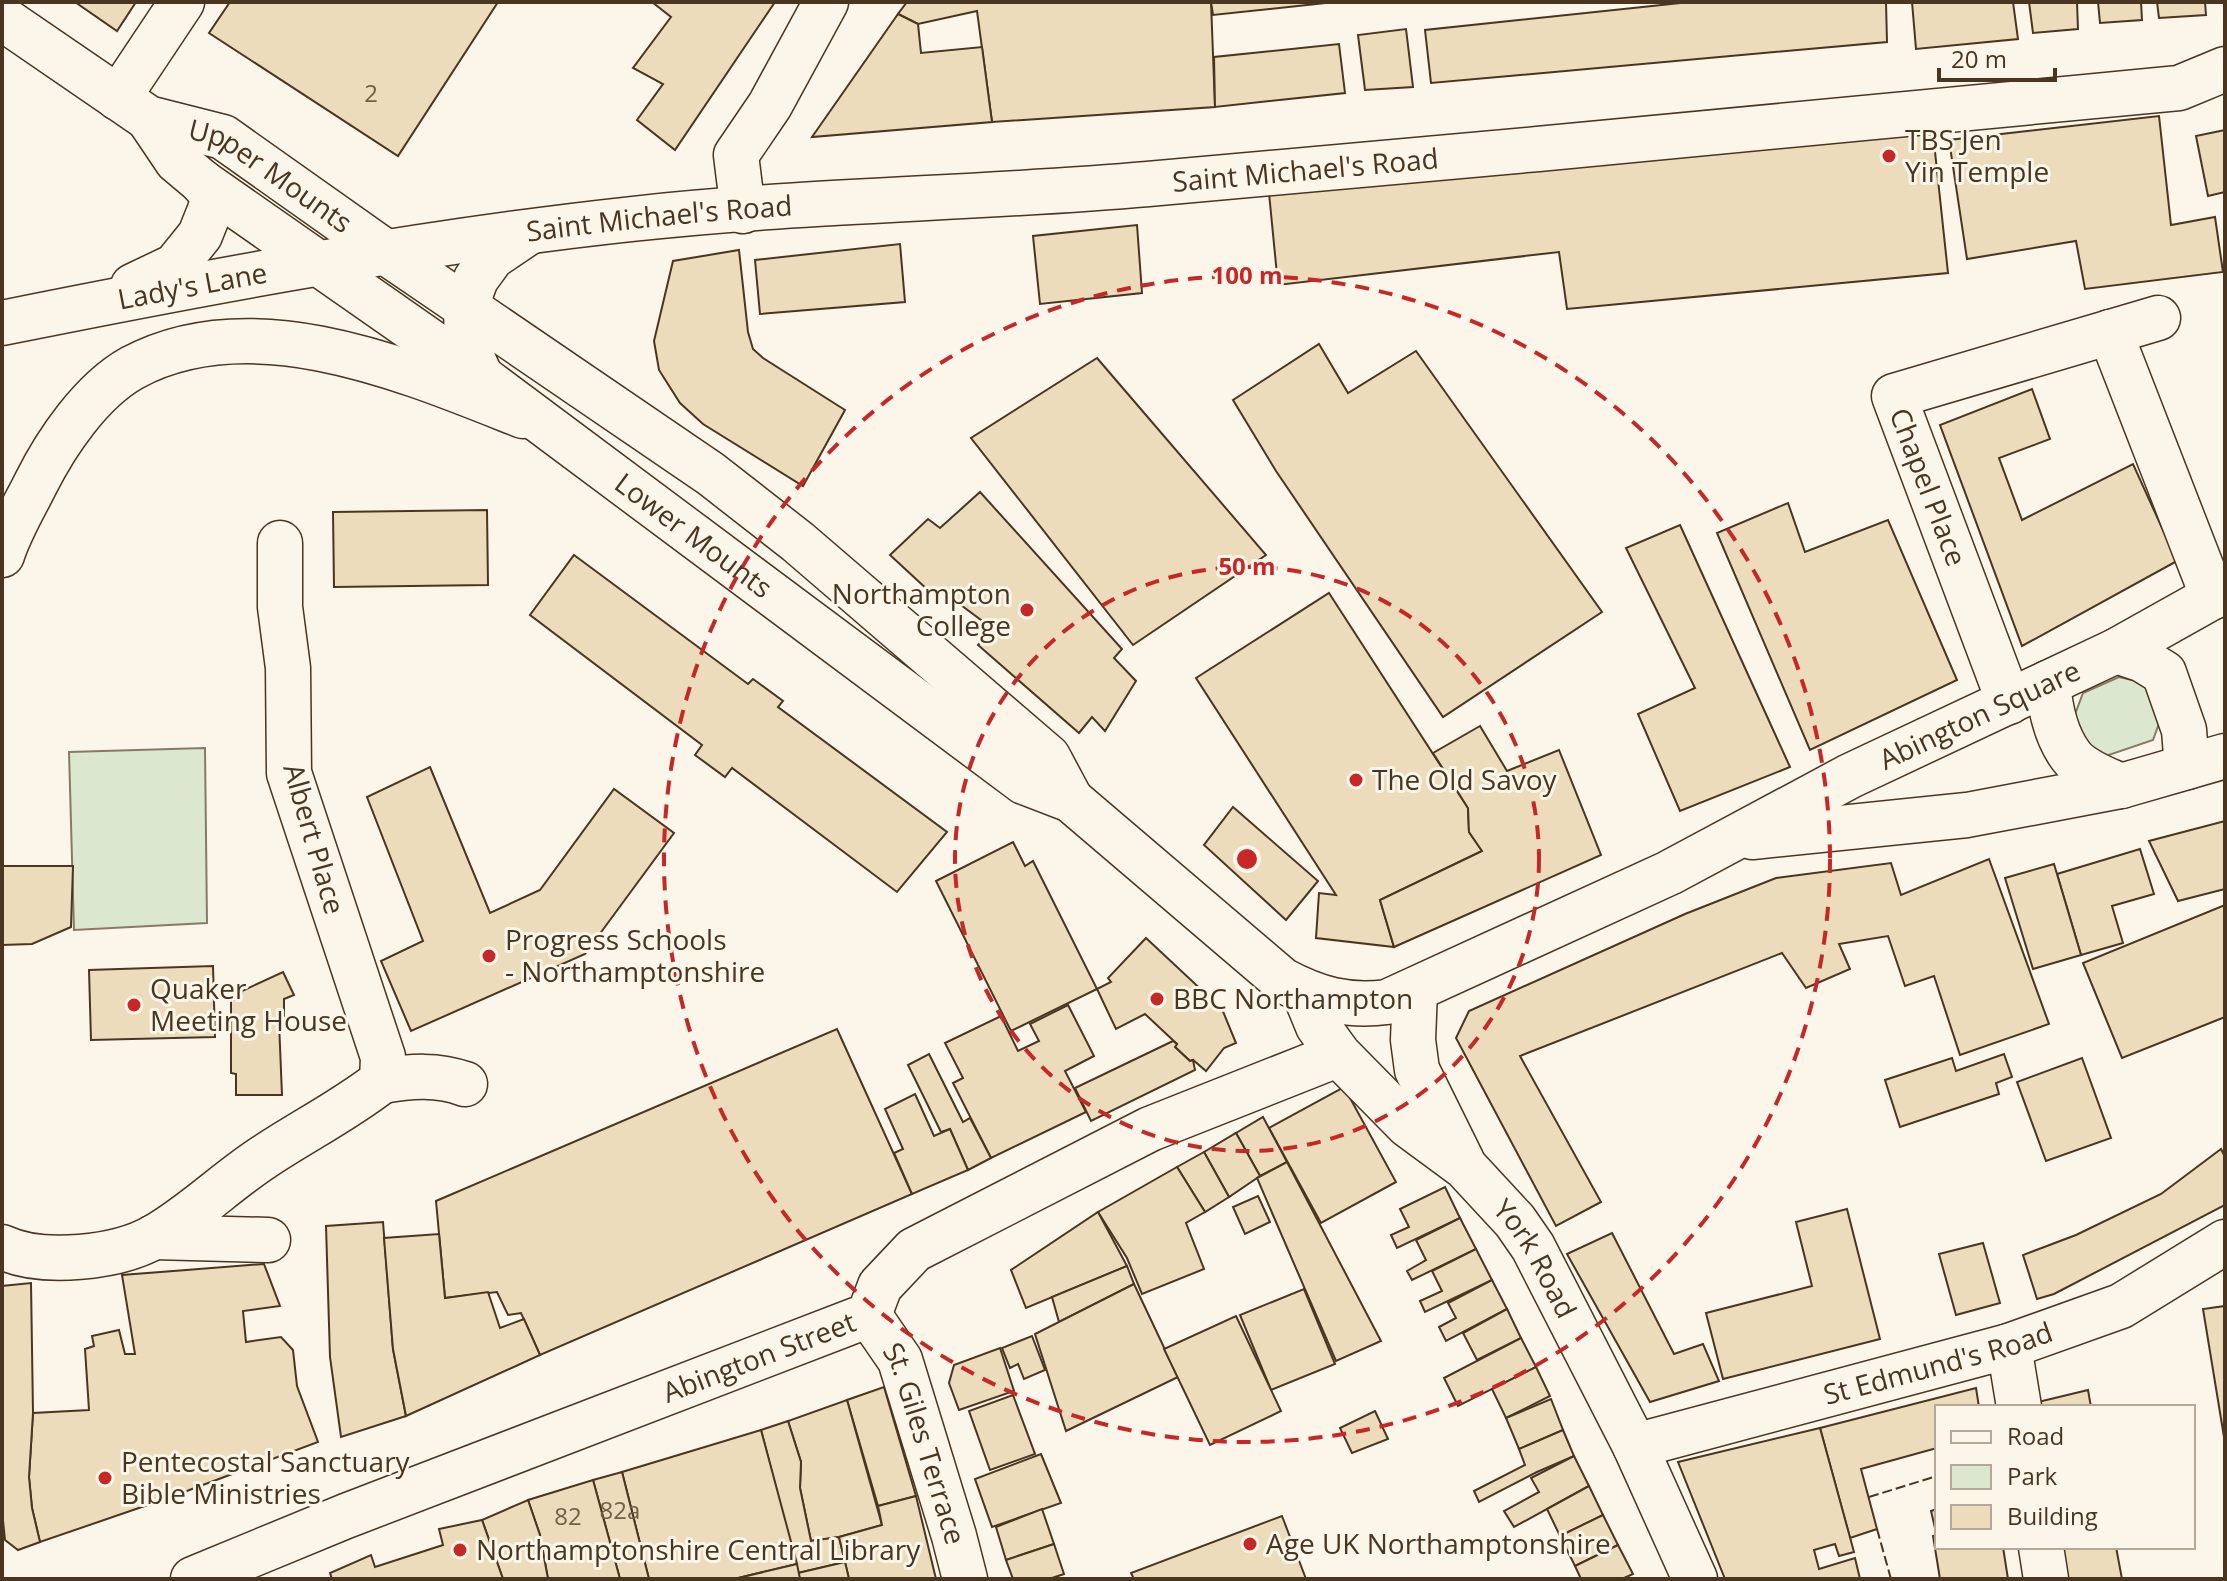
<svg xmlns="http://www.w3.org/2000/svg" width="2227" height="1581" viewBox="0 0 2227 1581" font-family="'Open Sans',sans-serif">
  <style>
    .green { fill: #dce7d0; stroke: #887966; stroke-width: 2 }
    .building { fill: #ecdcbc; stroke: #4a3520; stroke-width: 2 }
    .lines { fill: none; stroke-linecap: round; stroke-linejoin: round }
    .minor-casing { stroke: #4a3520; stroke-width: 47 }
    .major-casing { stroke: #4a3520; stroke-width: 47 }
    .minor { stroke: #fbf6e9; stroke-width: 44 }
    .major { stroke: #fbf6e9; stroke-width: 44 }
    .fence { stroke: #4a3520; stroke-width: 2; stroke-dasharray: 10 4; stroke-linecap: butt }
    .ring { fill: none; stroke: #c62828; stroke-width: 4; stroke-dasharray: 14 10 }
    .poi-dot { fill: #c62828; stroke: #fbf6e9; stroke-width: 3 }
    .labels { text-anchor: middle; stroke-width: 6; stroke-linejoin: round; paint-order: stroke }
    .number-label { font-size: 24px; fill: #725f47 }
    .poi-label { font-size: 28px; fill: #4a3520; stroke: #fbf6e9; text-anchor: start }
    .street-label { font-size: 28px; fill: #4a3520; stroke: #fbf6e9 }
    .centre { fill: #c62828; stroke: #fbf6e9; stroke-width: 4 }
    .ring-label { font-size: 24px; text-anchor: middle; font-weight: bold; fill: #c62828; stroke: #fbf6e9; stroke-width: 6; stroke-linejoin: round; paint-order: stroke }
  </style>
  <rect width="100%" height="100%" fill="#fbf6e9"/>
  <!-- green -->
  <g class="green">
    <path d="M2119,677L2145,683L2161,718L2153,740L2106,756L2084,744L2074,717L2083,693Z"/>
    <path d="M205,748L207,923L74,930L69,752Z"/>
  </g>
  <!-- building -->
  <g class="building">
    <path d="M75,2H136L117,31Z"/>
    <path d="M230,2H498L398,156L209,33Z"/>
    <path d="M652,2H775L675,150L637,120L663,84L633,68L671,17Z"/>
    <path d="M907,2H1211L1215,107L992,122L977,11L918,24L898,14Z"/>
    <path d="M1211,2H1335L1213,15Z"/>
    <path d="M1690,2H1886L1887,42L1431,83L1425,30Z"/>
    <path d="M1912,2H2013L2018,39L1916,49Z"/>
    <path d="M2029,2H2077L2078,29L2033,33Z"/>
    <path d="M2098,2H2141L2142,20L2100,23Z"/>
    <path d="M2157,2H2205L2206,15L2159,18Z"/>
    <path d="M898,14L918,24L921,53L982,47L992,122L812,137Z"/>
    <path d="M1406,29L1413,87L1365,90L1358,35Z"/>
    <path d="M1339,44L1345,93L1215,107L1214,57Z"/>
    <path d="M2159,116L2171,225L2215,217L2223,272L2085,289L2076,241L1967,259L1949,140Z"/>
    <path d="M2225,130V192L2208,196L2196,136Z"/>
    <path d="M1933,133L1948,273L1567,309L1559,252L1278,285L1269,193Z"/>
    <path d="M1137,225L1142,293L1040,304L1033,236Z"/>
    <path d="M900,244L905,302L760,314L755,260Z"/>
    <path d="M739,250L748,332L753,349L763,358L845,410L803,486L703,424L680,403L659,370L654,341L673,261Z"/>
    <path d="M1319,344L1348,393L1416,351L1602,612L1443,717L1276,471L1233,400Z"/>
    <path d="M1097,358L1266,555L1133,645L971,438Z"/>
    <path d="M2032,389L2050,439L1999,458L2022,520L2133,464L2177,561L2022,646L1940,425Z"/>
    <path d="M980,492L1122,649L1114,658L1136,681L1105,731L1092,717L1079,733L978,645L993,629L938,588L929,591L890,555L928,519L940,528Z"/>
    <path d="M1788,503L1805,552L1888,520L1957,680L1810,750L1717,533Z"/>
    <path d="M487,510L488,585L334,587L333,512Z"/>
    <path d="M1680,525L1790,767L1680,811L1638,714L1695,688L1626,548Z"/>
    <path d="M574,555L748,684L753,679L783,701L778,707L947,832L897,892L732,768L725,777L695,755L702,745L530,615Z"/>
    <path d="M1329,593L1468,808L1469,832L1482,851L1380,900L1394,947L1316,938L1319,893L1336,895L1196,678Z"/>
    <path d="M1480,726L1507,771L1559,750L1601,855L1394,947L1380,900L1482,851L1469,832L1468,808L1433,753Z"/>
    <path d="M430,767L490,913L540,890L614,789L674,833L585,954L411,1031L381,961L423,941L367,797Z"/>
    <path d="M1233,807L1318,881L1286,920L1204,845Z"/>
    <path d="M2225,821V889L2178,901L2149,841Z"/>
    <path d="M1013,842L1025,866L1033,861L1097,989L1011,1031L936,881Z"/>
    <path d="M2140,849L2154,894L2112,906L2123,943L2081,955L2057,874Z"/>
    <path d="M1989,859L2049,1024L1960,1055L1934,976L1905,986L1888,936L1839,944L1850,969L1806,988L1782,953L1520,1056L1601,1202L1556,1226L1456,1038L1469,1011L1685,914L1776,878L1891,863L1901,895Z"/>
    <path d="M2054,864L2081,955L2033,969L2005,878Z"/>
    <path d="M2,866H73L71,927L32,944L2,945Z"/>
    <path d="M2225,905V1017L2122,1058L2083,963Z"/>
    <path d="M1146,938L1222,1009L1236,1043L1224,1048L1206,1071L1193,1060L1190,1061L1175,1047L1177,1044L1145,1014L1116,1029L1097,989L1111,982L1108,978Z"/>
    <path d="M213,966L215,1037L91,1040L89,970Z"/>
    <path d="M283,972L294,995L284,999V1022H279L282,1095H236V1074L231,1073V1000L240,999L242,991Z"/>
    <path d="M1068,1005L1094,1056L1065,1071L1086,1112L991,1158L953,1083L963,1078L945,1043L1001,1016L1018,1051L1039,1041L1030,1024Z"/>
    <path d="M837,1029L912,1194L540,1355L521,1313L508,1315L497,1292L445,1298L436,1201Z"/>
    <path d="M1173,1041L1177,1044L1175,1047L1190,1061L1193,1060L1195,1070L1091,1121L1075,1088Z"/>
    <path d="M929,1054L963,1122L970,1118L991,1158L968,1170L950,1129L941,1132L908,1065Z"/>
    <path d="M2004,1054L2012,1077L1996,1083L1999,1094L1900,1127L1885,1080L1952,1058L1956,1071Z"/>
    <path d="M2082,1058L2111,1138L2046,1161L2017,1082Z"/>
    <path d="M1344,1087L1396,1182L1321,1223L1269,1128Z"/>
    <path d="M915,1094L934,1136L950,1129L968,1170L912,1194L894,1153L903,1149L885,1109Z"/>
    <path d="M1263,1117L1287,1162L1260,1176L1236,1133Z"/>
    <path d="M1236,1133L1260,1176L1229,1197L1204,1152Z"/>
    <path d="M2221,1149L2225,1157V1205L2054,1294L2037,1299L2023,1255L2076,1235L2161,1194Z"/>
    <path d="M1204,1152L1229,1197L1205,1212L1177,1167Z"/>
    <path d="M1287,1162L1381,1341L1336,1361L1257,1178Z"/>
    <path d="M1177,1167L1205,1212L1186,1223L1204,1269L1142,1294L1127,1258L1098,1212Z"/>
    <path d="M1445,1187L1460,1218L1397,1248L1391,1235L1409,1227L1400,1209Z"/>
    <path d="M1258,1196L1270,1222L1245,1234L1233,1207Z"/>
    <path d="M1847,1209L1880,1339L1723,1379L1706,1313L1812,1286L1796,1222Z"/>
    <path d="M1098,1212L1127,1266L1026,1308L1011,1270Z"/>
    <path d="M1460,1218L1476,1249L1412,1280L1407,1271L1426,1260L1416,1240Z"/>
    <path d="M383,1222L393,1349L406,1416L341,1437L330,1357L326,1226Z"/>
    <path d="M1612,1233L1674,1354L1703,1344L1719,1381L1650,1402L1567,1254Z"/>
    <path d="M439,1234L445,1298L488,1292L500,1328L524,1319L540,1355L406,1416L393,1349L384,1238Z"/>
    <path d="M1983,1243L2000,1303L1956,1315L1939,1254Z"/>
    <path d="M1476,1249L1492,1280L1425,1312L1420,1301L1442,1291L1432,1271Z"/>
    <path d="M264,1264L280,1306L243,1311L246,1342L281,1337L293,1350L297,1386L318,1442L168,1498L40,1542L32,1508L29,1477L33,1413L89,1410L85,1349L94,1346L92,1336L119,1330L125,1354H135L122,1275Z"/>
    <path d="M1127,1266L1134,1284L1059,1322L1052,1297Z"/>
    <path d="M1492,1280L1507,1309L1446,1341L1439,1327L1456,1318L1448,1303Z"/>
    <path d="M31,1283L33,1413L29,1477L32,1508L40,1542L18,1550L5,1540L2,1511V1286Z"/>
    <path d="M1134,1284L1178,1377L1066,1431L1035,1334Z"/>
    <path d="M1304,1289L1335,1364L1271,1390L1240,1315Z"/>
    <path d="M2225,1306V1443L2203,1309Z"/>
    <path d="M1507,1309L1521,1338L1477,1360L1463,1333Z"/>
    <path d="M1236,1316L1281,1411L1210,1445L1164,1349Z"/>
    <path d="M1032,1336L1045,1370L1024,1379L1018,1364L1010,1368L1002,1348Z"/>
    <path d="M1521,1338L1536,1367L1458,1406L1444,1378Z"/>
    <path d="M1000,1348L1014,1391L959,1410L949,1383L954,1365Z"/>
    <path d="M1536,1367L1550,1396L1506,1418L1492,1389Z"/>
    <path d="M884,1387L916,1496L878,1506L847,1400Z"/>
    <path d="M1976,1388L1979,1407H1937V1448L1861,1469L1877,1529L1850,1538L1820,1428Z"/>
    <path d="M2088,1390L2091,1407H2035L2034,1403Z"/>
    <path d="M1013,1395L1035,1454L990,1470L969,1411Z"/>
    <path d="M1551,1399L1563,1430L1519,1449L1506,1418Z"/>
    <path d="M847,1400L882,1525L839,1537L811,1541L800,1488L801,1462L788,1421Z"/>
    <path d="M1375,1411L1388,1439L1352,1453L1340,1428Z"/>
    <path d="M788,1421L801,1462L800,1488L811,1541L839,1537L845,1562L798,1573L761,1430Z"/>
    <path d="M1820,1428L1854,1552L1839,1556L1835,1544L1814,1550L1819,1569L1855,1558L1860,1579H1725L1678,1462Z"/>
    <path d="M761,1430L797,1564L734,1579H649L622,1472Z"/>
    <path d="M1563,1430L1574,1456L1537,1472L1479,1502L1474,1491L1525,1465L1519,1449Z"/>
    <path d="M1041,1454L1061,1503L992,1527L975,1479Z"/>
    <path d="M1574,1456L1589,1486L1514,1527L1504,1511L1539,1492L1531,1478Z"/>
    <path d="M622,1472L649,1579H620L593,1480Z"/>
    <path d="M593,1480L620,1579H548L540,1535L528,1500Z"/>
    <path d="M1589,1486L1603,1515L1560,1536L1547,1509Z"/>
    <path d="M916,1496L936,1579H849L839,1537L882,1525L878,1506Z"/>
    <path d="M528,1500L540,1535L548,1579H503L482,1520Z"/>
    <path d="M1042,1509L1054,1544L1006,1560L996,1527Z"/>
    <path d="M1937,1509V1527L1935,1528L1931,1511Z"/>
    <path d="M1603,1515L1618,1545L1575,1566L1560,1536Z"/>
    <path d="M1282,1516L1306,1579H1134L1131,1573Z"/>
    <path d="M482,1520L503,1579H332L330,1573L371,1555L375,1567L443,1545L439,1529Z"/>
    <path d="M1937,1535V1547H2003L2008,1579H1940L1933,1536Z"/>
    <path d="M1054,1544L1064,1574L1049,1579H1013L1006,1560Z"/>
    <path d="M1618,1545L1633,1574L1622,1579H1581L1575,1566Z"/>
    <path d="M2062,1547H2116L2122,1579H2068Z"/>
    <path d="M845,1562L849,1579H800L798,1573Z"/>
    <path d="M797,1564L800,1579H734Z"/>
  </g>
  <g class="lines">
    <defs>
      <g id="minor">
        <path d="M118,98L182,2"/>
        <path d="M743,211L736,155L770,105L826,2"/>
        <path d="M133,286L175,266L200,235L212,205L211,193L202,182"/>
        <path id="s1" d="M2,323C211,281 420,242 632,219C803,200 976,199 1148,184C1492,155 1835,120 2179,88L2225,69"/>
        <path d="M2110,332L2213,597"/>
        <path d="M481,377L467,346L466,306L476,279L492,257L529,232"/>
        <path d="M2,555C10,530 24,507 36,483C56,443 91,391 132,368C252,303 407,370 523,416"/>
        <path d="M2009,702L1894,396L2158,318"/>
        <path d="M382,1081C411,1076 437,1074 465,1084"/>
        <path d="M154,1237L268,1240"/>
        <path d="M2,1247C42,1266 118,1258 156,1236C194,1214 227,1181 264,1157C303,1131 345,1110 382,1081L383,1057L289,773L288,668L280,607V543"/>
        <path id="s2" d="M869,1315L900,1360L954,1536L965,1579"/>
        <path d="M2009,1346L2019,1407"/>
        <path id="s3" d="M1635,1446L2009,1346L2121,1306L2225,1242"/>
        <path d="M2041,1547L2046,1579"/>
        <path id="s4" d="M193,1579L346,1516L869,1315L880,1286L914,1250L1150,1129L1327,1059"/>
      </g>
      <g id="major">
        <path id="s5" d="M2,18L148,118L223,137L384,251L711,474L798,542L1048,757L1071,800"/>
        <path id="s6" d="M148,118L177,161L202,182L481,377L1024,782L1071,800L1282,980C1318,999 1346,1007 1387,1002L1669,873L1850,776L2116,651L2225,590"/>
        <path d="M2116,651L2143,660L2164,673L2184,730L2187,767"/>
        <path d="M2048,683C2050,708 2056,736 2071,756C2082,771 2106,779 2121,786"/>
        <path d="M1752,837L1967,815L2121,786L2225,756"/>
        <path d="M1415,990L1413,1040L1417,1070L1462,1161"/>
        <path id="s7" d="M1304,992L1318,1026L1339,1055L1408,1125L1465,1167L1515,1221L1533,1247L1635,1446L1695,1579"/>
      </g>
    </defs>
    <!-- minor casing -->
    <use href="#minor" class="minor-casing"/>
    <!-- major casing -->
    <use href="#major" class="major-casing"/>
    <!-- minor -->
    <use href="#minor" class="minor"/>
    <!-- major -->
    <use href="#major" class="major"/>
    <!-- fence -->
    <g class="fence">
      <path d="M1869,1497L1937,1476"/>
      <path d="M1877,1529L1891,1579"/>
    </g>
  </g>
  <!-- distance rings -->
  <g class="ring">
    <circle cx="1247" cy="859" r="292"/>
    <circle cx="1247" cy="859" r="583"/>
  </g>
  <!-- markers -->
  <g class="poi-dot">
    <circle cx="1889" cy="156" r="8"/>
    <circle cx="1027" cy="610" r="8"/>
    <circle cx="1356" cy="780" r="8"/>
    <circle cx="489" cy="956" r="8"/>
    <circle cx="1157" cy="999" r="8"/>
    <circle cx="134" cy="1005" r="8"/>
    <circle cx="105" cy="1478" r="8"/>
    <circle cx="1250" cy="1544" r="8"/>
    <circle cx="460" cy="1550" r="8"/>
  </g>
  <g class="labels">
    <!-- number labels -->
    <g class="number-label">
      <text x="371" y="102">2</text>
      <text x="620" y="1519">82a</text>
      <text x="568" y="1525">82</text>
    </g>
    <!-- poi labels -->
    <g class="poi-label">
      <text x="1905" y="150">TBS Jen<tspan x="1905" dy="32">Yin Temple</tspan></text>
      <text x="1011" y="604" text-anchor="end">Northampton<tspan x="1011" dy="32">College</tspan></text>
      <text x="1372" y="790">The Old Savoy</text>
      <text x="505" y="950">Progress Schools<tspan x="505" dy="32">- Northamptonshire</tspan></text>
      <text x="150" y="999">Quaker<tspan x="150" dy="32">Meeting House</tspan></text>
      <text x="1173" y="1009">BBC Northampton</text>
      <text x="121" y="1472">Pentecostal Sanctuary<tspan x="121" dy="32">Bible Ministries</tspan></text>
      <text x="1266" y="1554">Age UK Northamptonshire</text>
      <text x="476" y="1560">Northamptonshire Central Library</text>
    </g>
    <!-- street labels -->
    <g class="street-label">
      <text dy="10" stroke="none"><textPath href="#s1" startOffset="1314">Saint Michael's Road</textPath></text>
      <text dy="10" stroke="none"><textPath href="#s5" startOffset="314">Upper Mounts</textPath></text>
      <text dy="10" stroke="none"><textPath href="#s1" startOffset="666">Saint Michael's Road</textPath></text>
      <text dy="10" stroke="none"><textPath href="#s1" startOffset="194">Lady's Lane</textPath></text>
      <text transform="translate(1928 487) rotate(69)" y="10">Chapel Place</text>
      <text dy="10" stroke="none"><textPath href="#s6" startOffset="690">Lower Mounts</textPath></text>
      <text dy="10" stroke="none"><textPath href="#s6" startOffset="2198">Abington Square</textPath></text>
      <text transform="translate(314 839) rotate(74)" y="10">Albert Place</text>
      <text dy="10" stroke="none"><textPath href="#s7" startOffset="358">York Road</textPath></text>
      <text dy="10" stroke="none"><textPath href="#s4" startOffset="608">Abington Street</textPath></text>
      <text dy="10" stroke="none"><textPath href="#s3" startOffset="314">St Edmund's Road</textPath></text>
      <text dy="10" stroke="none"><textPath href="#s2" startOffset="142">St. Giles Terrace</textPath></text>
    </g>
  </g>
  <circle cx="1247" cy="859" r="12" class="centre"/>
  <g class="ring-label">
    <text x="1247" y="284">100 m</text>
    <text x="1247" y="575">50 m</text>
  </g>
  <!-- border -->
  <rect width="2227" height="1581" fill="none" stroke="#4a3520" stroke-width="8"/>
  <!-- legend -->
  <rect x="1935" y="1405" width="260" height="144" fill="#fbf6e9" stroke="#b4a999" stroke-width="2"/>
  <rect x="1951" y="1431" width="40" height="12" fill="#fbf6e9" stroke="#b4a999" stroke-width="2"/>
  <text x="2007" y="1445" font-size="24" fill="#4a3520">Road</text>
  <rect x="1951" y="1465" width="40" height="24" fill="#dce7d0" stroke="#b4a999" stroke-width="2"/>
  <text x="2007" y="1485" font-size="24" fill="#4a3520">Park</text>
  <rect x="1951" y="1505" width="40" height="24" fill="#ecdcbc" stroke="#b4a999" stroke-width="2"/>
  <text x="2007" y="1525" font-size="24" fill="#4a3520">Building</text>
  <!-- scale -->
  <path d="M1939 68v12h116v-12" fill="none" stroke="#4a3520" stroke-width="4"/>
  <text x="1951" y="68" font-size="24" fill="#4a3520" stroke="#fbf6e9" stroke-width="6" paint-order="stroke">20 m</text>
</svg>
